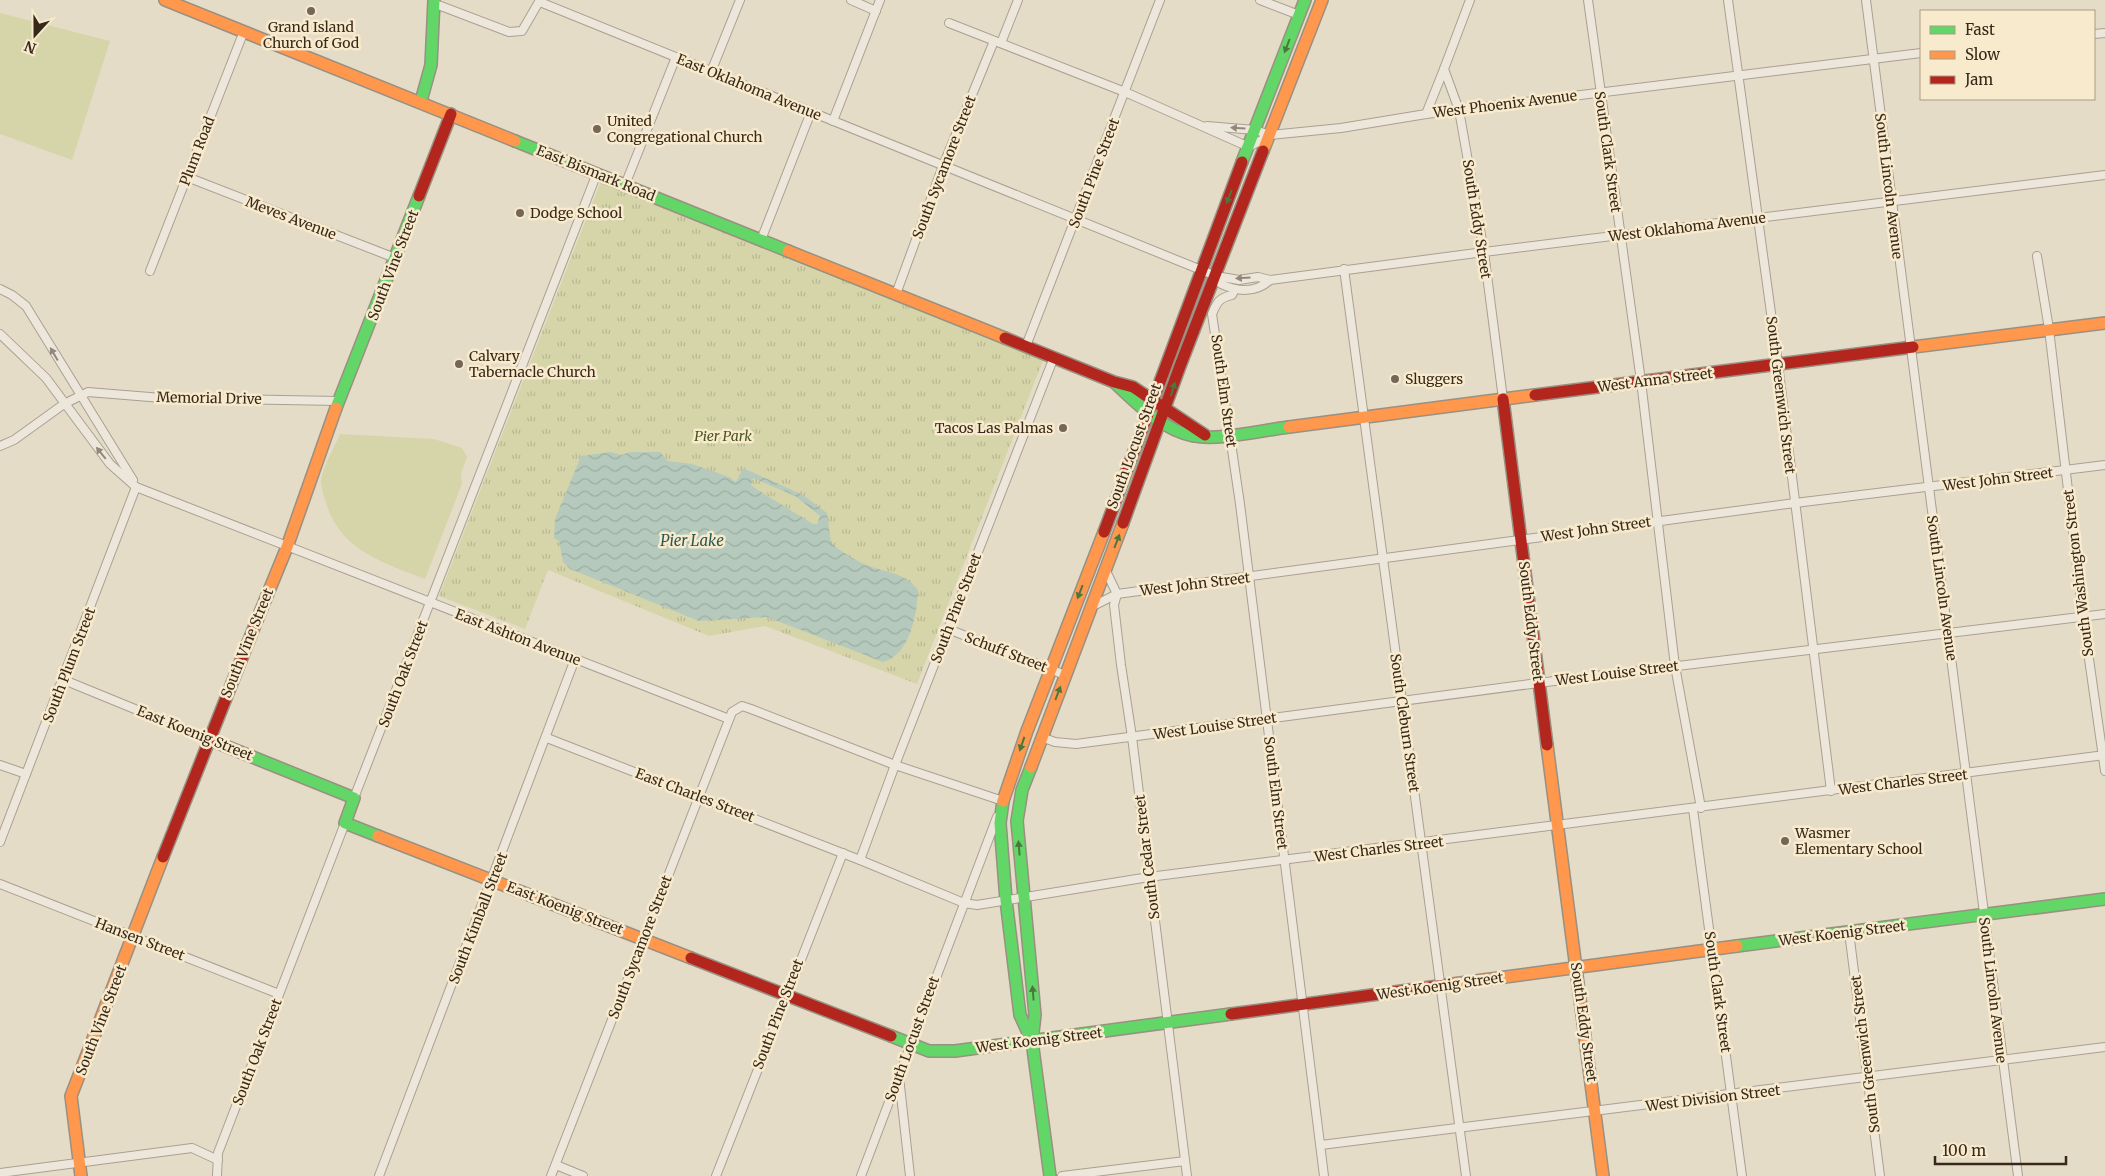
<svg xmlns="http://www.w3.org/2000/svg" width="2105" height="1176" viewBox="0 0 2105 1176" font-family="Merriweather,serif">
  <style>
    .green { fill: #d6d5a9 }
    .park { fill: url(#park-tufts) }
    .water { fill: url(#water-waves); fill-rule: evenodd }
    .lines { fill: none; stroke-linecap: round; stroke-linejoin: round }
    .street-casing { stroke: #a9a092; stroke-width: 10 }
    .fast-casing { stroke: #999082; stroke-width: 14 }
    .slow-casing { stroke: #999082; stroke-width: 14 }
    .jam-casing { stroke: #999082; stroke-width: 14 }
    .street { stroke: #ede6db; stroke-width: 8 }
    .fast { stroke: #63d668; stroke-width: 11 }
    .slow { stroke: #ff974d; stroke-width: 11 }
    .jam { stroke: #b3261e; stroke-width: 11 }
    .oneway { fill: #4b763d }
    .oneway2 { fill: #92877a }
    .poi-dot { fill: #756757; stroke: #f8eacc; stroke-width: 2 }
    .labels { text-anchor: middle; stroke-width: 5; stroke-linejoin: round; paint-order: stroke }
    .poi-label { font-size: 14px; fill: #38281a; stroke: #f8eacc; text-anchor: start }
    .street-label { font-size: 14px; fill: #38281a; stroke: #f8eacc }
    .park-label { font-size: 14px; font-style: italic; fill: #4a561f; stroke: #f8eacc }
    .water-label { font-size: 15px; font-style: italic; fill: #285955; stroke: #f8eacc }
  </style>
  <defs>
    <pattern id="park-tufts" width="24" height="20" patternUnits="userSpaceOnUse" patternTransform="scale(1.25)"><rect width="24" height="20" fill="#d6d5a9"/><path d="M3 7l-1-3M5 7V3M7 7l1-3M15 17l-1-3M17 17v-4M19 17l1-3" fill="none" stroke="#b8b791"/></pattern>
    <pattern id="water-waves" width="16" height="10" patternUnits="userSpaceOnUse" patternTransform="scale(1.25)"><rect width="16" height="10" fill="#b5cabc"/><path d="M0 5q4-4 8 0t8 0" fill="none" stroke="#9caea1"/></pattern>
  </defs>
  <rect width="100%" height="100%" fill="#e5dcc8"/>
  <!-- green -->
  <g class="green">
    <path d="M0,13L110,41L72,160L0,134Z"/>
    <path d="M340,434L434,439L462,448L467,457L461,473L462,484L425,579C383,563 340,550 326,503C324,496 321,488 321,481C322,468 335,446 340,434Z"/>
  </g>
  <!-- park -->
  <path class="park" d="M601,181L1044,358L917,684L765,626L709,636L548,570L525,629L439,596Z"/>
  <!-- water -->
  <path class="water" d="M610,452L622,455L629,452H660L668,461L692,464L729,477L736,482L743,468L803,495L827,513L831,543C839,550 850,557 860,562C881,573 903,570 918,590C917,614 910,655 883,662L767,617L699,621L570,569L563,562L559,541L554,538L555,519L581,456ZM753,478L795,496L820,516L817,524H813L758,490L751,485Z"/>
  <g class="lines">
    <defs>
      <g id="street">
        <path d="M851,0L876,11"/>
        <path d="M1260,0L1299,15"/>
        <path d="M1470,0L1444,69L1459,110L1484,252L1503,399"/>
        <path d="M1588,0L1641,381L1675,666L1701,808"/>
        <path d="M1728,0L1778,364L1831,791"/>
        <path d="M1866,0L2018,1176"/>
        <path d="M540,2L1216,276L1239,280L1258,277L1270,280L1484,252L2105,175"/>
        <path d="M433,3L509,32L522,31L540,0"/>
        <path d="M949,23L1125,92L1249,147L1270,135L1341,128L1426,114L1921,53"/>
        <path d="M2094,34L2105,33"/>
        <path d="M1001,43L1018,0"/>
        <path d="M711,72L740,0"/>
        <path d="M1426,114L1444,69"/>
        <path d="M833,121L880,0"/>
        <path d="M1207,126L1255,130L1270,135"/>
        <path d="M187,177L395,258"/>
        <path d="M625,185L676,57"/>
        <path d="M761,240L811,112"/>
        <path d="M2037,256L2049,329L2083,617L2105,771"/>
        <path d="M1344,269L1466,1176"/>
        <path d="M150,271L244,31"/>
        <path d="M1216,276L1221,284C1238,292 1256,293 1270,280"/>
        <path d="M0,289L12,295L26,306L133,480"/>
        <path d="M1235,289L1232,295C1219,298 1217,302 1212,314L1240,504L1324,1176"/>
        <path d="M896,294L943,166L994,41"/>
        <path d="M0,334L46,378L110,464L136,487L729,719"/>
        <path d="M1026,346L1160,0"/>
        <path d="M0,446L14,440L64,404L88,392L162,398L339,401"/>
        <path d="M1106,571L1117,594L1114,605L1121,665L1132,737L1187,1176"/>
        <path d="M1091,607L1117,594L1795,503L2105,465"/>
        <path d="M948,629L1065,675"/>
        <path d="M64,680L208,739"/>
        <path d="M1041,737L1055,742L1076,744L1538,683L2105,614"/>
        <path d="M547,738L860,860L964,903L977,905L1149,877L2105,755"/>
        <path d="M0,765L26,774"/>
        <path d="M354,798L597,173"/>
        <path d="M1693,809L1742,1176"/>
        <path d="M0,842L136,487"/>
        <path d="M860,860L895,765L1054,357"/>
        <path d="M0,884L279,994"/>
        <path d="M1849,932L1880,1176"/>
        <path d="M899,1077L910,1176"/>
        <path d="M1321,1145L2105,1047"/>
        <path d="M556,1165L583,1176"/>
        <path d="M0,1173L192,1148L218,1160"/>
        <path d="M217,1176L218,1153L345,823"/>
        <path d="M379,1176L575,659"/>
        <path d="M551,1176L732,712L742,706L751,709L895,765L1003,801L1002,804"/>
        <path d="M716,1176L843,853"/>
        <path d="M861,1176L997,817"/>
        <path d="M1062,1176L1185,1161"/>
      </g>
      <g id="fast">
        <path d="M421,101L431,65L434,0"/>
        <path d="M515,141L788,251"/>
        <path d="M1242,162L1305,0"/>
        <path d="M1115,383C1136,403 1164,431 1194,436C1217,441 1264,430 1289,427"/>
        <path d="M336,408L419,196"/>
        <path d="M208,739L354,798L345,823L378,836"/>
        <path d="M1031,767L1022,790L1017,821L1035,1015L1032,1041L1050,1176"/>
        <path d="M1003,801L1000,823L1006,900L1020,1015L1032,1041"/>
        <path d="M1737,946L2105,899"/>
        <path d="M891,1036L929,1051H955L1231,1014"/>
      </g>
      <g id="slow">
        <path d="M165,0L515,141"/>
        <path d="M1263,151L1322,0"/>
        <path d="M788,251L1005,338"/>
        <path d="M1913,347L2105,323"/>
        <path d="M1289,427L1535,395"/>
        <path d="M257,620L287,547L336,408"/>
        <path d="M1547,745L1603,1176"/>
        <path d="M1031,767L1123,523"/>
        <path d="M1003,801L1027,731L1104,532"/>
        <path d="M378,836L691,958"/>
        <path d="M1453,984L1737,946"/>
        <path d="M81,1176L71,1096L163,857"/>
      </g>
      <g id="jam">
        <path d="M419,196L451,114"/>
        <path d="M1005,338L1114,382L1133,387L1205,435"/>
        <path d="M1535,395L1913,347"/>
        <path d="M1503,399L1547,745"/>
        <path d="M1123,523L1180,366L1263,151"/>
        <path d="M1104,532L1242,162"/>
        <path d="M163,857L257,620"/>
        <path d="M691,958L891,1036"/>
        <path d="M1231,1014L1453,984"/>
      </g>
    </defs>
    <!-- street casing -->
    <use href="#street" class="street-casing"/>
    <!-- fast casing -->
    <use href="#fast" class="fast-casing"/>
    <!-- slow casing -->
    <use href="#slow" class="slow-casing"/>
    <!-- jam casing -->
    <use href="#jam" class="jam-casing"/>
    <!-- street -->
    <use href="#street" class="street"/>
    <!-- fast -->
    <use href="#fast" class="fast"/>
    <!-- slow -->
    <use href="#slow" class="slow"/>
    <!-- jam -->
    <use href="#jam" class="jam"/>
  </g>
  <!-- one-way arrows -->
  <defs><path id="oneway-solid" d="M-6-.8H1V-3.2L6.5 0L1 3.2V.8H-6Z" transform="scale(1.25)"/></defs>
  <g class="oneway">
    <use href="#oneway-solid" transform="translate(1287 46) rotate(111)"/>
    <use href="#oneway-solid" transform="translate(1229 197) rotate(111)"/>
    <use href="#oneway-solid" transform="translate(1173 389) rotate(-72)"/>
    <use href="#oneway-solid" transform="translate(1117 541) rotate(-69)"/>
    <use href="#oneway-solid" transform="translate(1080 592) rotate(111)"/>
    <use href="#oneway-solid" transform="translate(1058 693) rotate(-69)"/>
    <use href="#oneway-solid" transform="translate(1022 744) rotate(109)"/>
    <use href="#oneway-solid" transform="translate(1019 848) rotate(-95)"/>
    <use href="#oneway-solid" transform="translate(1033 993) rotate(-95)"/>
  </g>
  <g class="oneway2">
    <use href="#oneway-solid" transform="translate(1238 128) rotate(-176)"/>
    <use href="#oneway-solid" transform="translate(1243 278) rotate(176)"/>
    <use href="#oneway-solid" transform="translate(54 354) rotate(-120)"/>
    <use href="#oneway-solid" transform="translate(101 453) rotate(-129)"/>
  </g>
  <!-- markers -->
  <g class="poi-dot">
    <circle cx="311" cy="11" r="5"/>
    <circle cx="597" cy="129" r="5"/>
    <circle cx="520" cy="213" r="5"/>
    <circle cx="459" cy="364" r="5"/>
    <circle cx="1395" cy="379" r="5"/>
    <circle cx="1063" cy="428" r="5"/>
    <circle cx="1785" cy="841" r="5"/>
  </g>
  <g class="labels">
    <!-- poi labels -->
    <g class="poi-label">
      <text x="311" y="32" text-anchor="middle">Grand Island<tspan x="311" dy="16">Church of God</tspan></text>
      <text x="607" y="126">United<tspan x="607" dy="16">Congregational Church</tspan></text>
      <text x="530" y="218">Dodge School</text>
      <text x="469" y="361">Calvary<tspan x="469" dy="16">Tabernacle Church</tspan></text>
      <text x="1405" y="384">Sluggers</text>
      <text x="1053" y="433" text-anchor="end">Tacos Las Palmas</text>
      <text x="1795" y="838">Wasmer<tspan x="1795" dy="16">Elementary School</tspan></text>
    </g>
    <!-- street labels -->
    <g class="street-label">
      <text transform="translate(749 87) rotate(22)" y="5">East Oklahoma Avenue</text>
      <text transform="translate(1505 104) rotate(-7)" y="5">West Phoenix Avenue</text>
      <text transform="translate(197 151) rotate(-69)" y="5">Plum Road</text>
      <text transform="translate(1608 152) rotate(82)" y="5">South Clark Street</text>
      <text transform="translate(944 167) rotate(-69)" y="5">South Sycamore Street</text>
      <text transform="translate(596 173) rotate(22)" y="5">East Bismark Road</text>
      <text transform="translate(1094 173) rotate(-69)" y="5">South Pine Street</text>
      <text transform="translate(1889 186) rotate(83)" y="5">South Lincoln Avenue</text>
      <text transform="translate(291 218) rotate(21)" y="5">Meves Avenue</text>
      <text transform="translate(1477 219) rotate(81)" y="5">South Eddy Street</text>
      <text transform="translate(1687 227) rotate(-7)" y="5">West Oklahoma Avenue</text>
      <text transform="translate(393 265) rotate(-69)" y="5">South Vine Street</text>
      <text transform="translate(1655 380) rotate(-7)" y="5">West Anna Street</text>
      <text transform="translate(1224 391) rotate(82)" y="5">South Elm Street</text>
      <text transform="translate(1781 395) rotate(83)" y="5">South Greenwich Street</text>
      <text transform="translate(209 398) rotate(1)" y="5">Memorial Drive</text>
      <text transform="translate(1134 446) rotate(-70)" y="5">South Locust Street</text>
      <text transform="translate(1998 479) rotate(-7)" y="5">West John Street</text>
      <text transform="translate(1596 529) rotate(-8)" y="5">West John Street</text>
      <text transform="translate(2078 573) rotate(-97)" y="5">South Washington Street</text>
      <text transform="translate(1195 584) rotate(-7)" y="5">West John Street</text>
      <text transform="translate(1942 588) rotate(82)" y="5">South Lincoln Avenue</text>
      <text transform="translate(956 608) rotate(-69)" y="5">South Pine Street</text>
      <text transform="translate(1531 621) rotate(83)" y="5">South Eddy Street</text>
      <text transform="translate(518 637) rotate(21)" y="5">East Ashton Avenue</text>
      <text transform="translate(247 643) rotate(-68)" y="5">South Vine Street</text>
      <text transform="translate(1006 652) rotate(21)" y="5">Schuff Street</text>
      <text transform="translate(69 665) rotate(-69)" y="5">South Plum Street</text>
      <text transform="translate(1617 673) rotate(-7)" y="5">West Louise Street</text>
      <text transform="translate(403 674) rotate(-69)" y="5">South Oak Street</text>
      <text transform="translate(1405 723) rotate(82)" y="5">South Cleburn Street</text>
      <text transform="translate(1215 726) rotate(-8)" y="5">West Louise Street</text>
      <text transform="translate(195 733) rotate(22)" y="5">East Koenig Street</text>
      <text transform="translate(1903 782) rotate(-7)" y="5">West Charles Street</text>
      <text transform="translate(1276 793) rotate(83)" y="5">South Elm Street</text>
      <text transform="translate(695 795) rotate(21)" y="5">East Charles Street</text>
      <text transform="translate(1379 849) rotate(-7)" y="5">West Charles Street</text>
      <text transform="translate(1147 857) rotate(-97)" y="5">South Cedar Street</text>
      <text transform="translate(565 908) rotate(21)" y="5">East Koenig Street</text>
      <text transform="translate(478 918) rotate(-69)" y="5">South Kimball Street</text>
      <text transform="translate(1842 933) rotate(-7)" y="5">West Koenig Street</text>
      <text transform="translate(140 939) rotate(21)" y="5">Hansen Street</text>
      <text transform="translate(640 947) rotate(-69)" y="5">South Sycamore Street</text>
      <text transform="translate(1440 986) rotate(-8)" y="5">West Koenig Street</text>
      <text transform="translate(1993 990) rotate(83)" y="5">South Lincoln Avenue</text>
      <text transform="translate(1718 992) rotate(82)" y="5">South Clark Street</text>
      <text transform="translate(778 1014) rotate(-69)" y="5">South Pine Street</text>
      <text transform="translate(101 1020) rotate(-69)" y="5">South Vine Street</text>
      <text transform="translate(1584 1022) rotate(82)" y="5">South Eddy Street</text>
      <text transform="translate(912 1039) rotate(-70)" y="5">South Locust Street</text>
      <text transform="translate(1039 1040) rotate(-7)" y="5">West Koenig Street</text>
      <text transform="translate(257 1052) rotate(-69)" y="5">South Oak Street</text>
      <text transform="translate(1865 1054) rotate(-97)" y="5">South Greenwich Street</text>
      <text transform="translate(1713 1098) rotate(-7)" y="5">West Division Street</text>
    </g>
    <!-- park labels -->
    <g class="park-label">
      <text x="723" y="441">Pier Park</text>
    </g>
    <!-- water labels -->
    <g class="water-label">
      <text x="692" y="546">Pier Lake</text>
    </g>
  </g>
  <!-- legend -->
  <rect x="1920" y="10" width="175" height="90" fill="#f8eacc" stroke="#ab9c85"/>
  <rect x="1930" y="26" width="25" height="8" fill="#63d668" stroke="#ab9c85"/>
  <text x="1965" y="35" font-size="15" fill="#38281a">Fast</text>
  <rect x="1930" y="51" width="25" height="8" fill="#ff974d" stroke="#ab9c85"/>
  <text x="1965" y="60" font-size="15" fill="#38281a">Slow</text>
  <rect x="1930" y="76" width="25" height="8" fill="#b3261e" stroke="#ab9c85"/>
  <text x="1965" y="85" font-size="15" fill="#38281a">Jam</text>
  <!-- north arrow -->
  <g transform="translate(35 35) rotate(201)" stroke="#f8eacc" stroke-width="4" paint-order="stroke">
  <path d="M0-4L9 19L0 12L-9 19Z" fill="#38281a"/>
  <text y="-8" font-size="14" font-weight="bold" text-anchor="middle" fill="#38281a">N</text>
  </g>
  <!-- scale -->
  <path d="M1935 1156v8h131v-8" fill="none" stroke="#38281a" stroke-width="2.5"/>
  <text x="1942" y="1156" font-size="15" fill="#38281a" stroke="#f8eacc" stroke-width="4" paint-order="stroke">100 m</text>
</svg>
